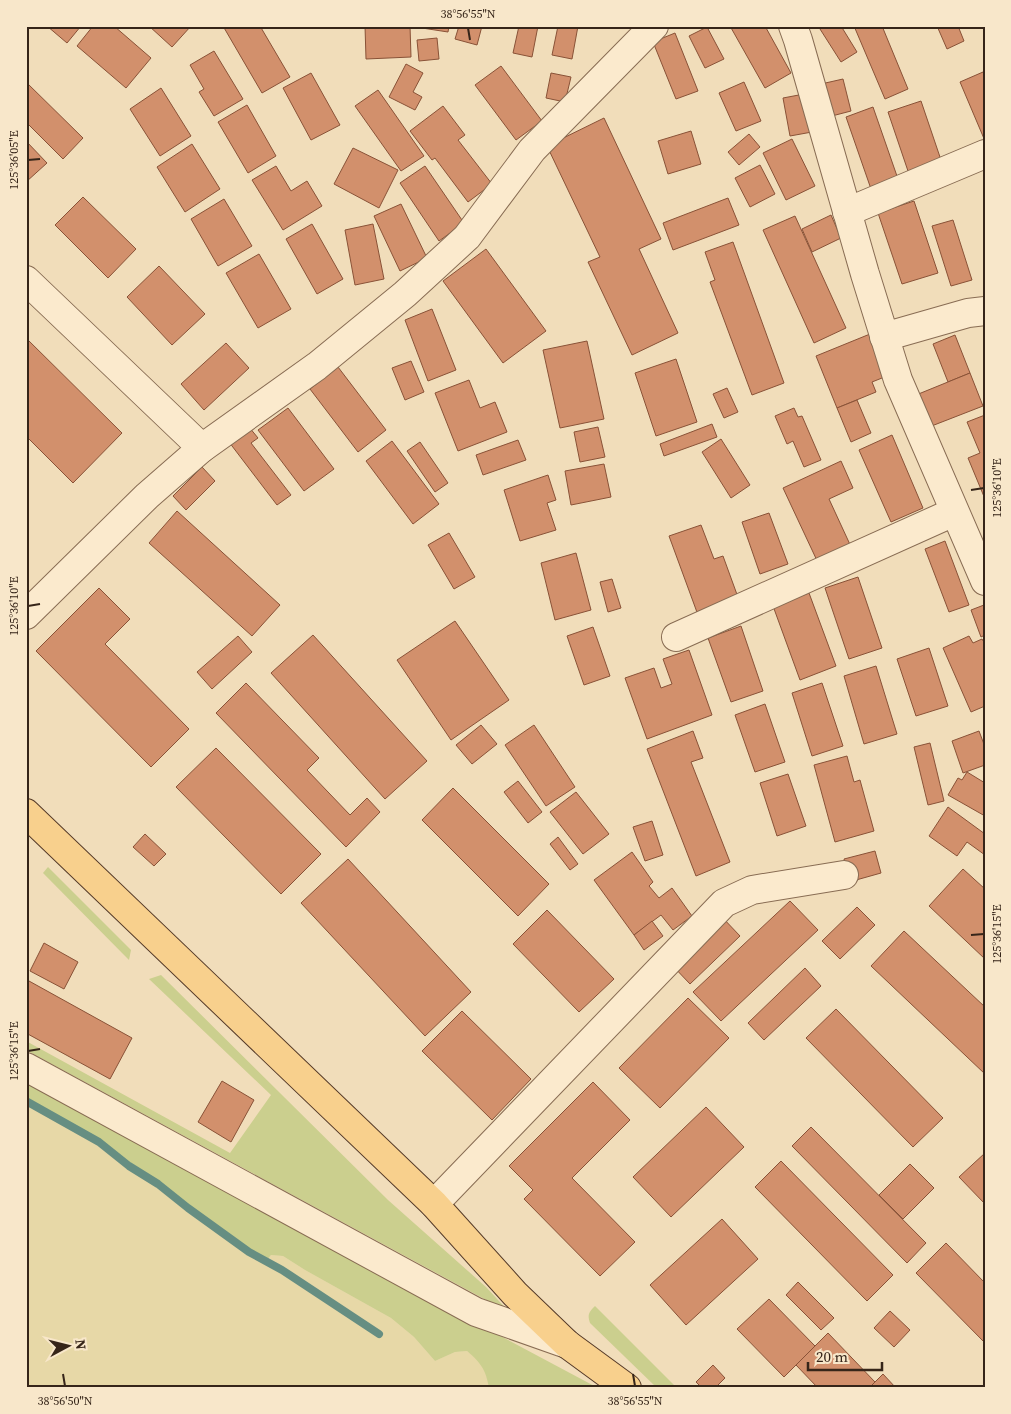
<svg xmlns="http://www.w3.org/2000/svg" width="1011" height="1414" viewBox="0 0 1011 1414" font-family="'Source Serif 4',serif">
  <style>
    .farmland { fill: #e7d8a7 }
    .green { fill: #cbcf8e }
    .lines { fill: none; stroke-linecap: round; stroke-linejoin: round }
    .stream { stroke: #668e82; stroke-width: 8 }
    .building { fill: #d2906c; stroke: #895237 }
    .minor-casing { stroke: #886c53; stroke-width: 30 }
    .major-casing { stroke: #553a28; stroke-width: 30 }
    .minor { stroke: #fbeacd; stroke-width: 28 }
    .major { stroke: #f8d08d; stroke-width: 28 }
    .ticks { fill: none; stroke: #362519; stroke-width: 2 }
    .neatline { fill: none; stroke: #362519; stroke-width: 2 }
    .ticks-label { font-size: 12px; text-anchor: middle; fill: #362519 }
  </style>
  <rect width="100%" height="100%" fill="#f1ddba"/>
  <!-- farmland -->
  <path class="farmland" d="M26,1103L98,1143L129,1167L158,1185L188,1209L248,1253L282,1272L378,1335L379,1333L283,1269L267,1260L271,1255L283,1256L305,1270L391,1318L414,1337L435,1361L455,1352L467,1351L479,1361L487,1374L489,1388H26Z"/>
  <!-- green -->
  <g class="green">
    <path d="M48,867L131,950L129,960L43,873Z"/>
    <path d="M161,975L388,1200L486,1287L510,1313L26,1050V1041L230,1153L271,1095L149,979Z"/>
    <path d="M26,1081L386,1275L598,1388H489C486,1370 481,1363 467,1351L455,1352L435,1361L414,1337L391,1318L305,1270L283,1256L271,1255L267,1260L250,1251L189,1207L159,1183L130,1165L99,1141L26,1099Z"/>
    <path d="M595,1306L677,1388H657L590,1323C587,1314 589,1312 595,1306Z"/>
  </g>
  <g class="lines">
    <!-- stream -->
    <path class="stream" d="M26,1101L99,1142L129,1166L158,1184L188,1208L249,1252L282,1270L379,1334"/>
  </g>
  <!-- building -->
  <g class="building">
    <path d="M47,26H81L67,43Z"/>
    <path d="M93,26H114L151,58L126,88L77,46Z"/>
    <path d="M149,26H191L172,47Z"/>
    <path d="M223,26H260L290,77L262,93Z"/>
    <path d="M365,26H410L411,57L366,59Z"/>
    <path d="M422,26H449L448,32L422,28Z"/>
    <path d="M459,26H482L477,45L455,39Z"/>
    <path d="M519,26H538L532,57L513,53Z"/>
    <path d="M558,26H578L572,59L552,55Z"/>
    <path d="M730,26H765L791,73L765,88Z"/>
    <path d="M824,26H841L857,52L841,62L820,29Z"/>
    <path d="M854,26H882L908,89L885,99Z"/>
    <path d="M937,26H958L964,41L947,49Z"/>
    <path d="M707,27L724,59L705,68L689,36Z"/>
    <path d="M675,33L698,91L676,99L653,42Z"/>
    <path d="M437,38L439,59L419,61L417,40Z"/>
    <path d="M214,51L243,99L214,116L199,92L204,89L190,65Z"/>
    <path d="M406,64L423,73L413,92L422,97L415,110L389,97Z"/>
    <path d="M501,66L542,121L516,140L475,85Z"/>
    <path d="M983,72L985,77V141L960,82Z"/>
    <path d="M311,73L340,125L311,140L283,88Z"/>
    <path d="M551,73L571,77L565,102L546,98Z"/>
    <path d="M843,79L851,111L828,117L821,84Z"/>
    <path d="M26,82L83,138L63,159L26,122Z"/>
    <path d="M744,82L761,121L736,131L719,93Z"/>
    <path d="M161,88L191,136L160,156L130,109Z"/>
    <path d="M378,90L424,156L401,171L355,106Z"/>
    <path d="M804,94L812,132L790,136L783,98Z"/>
    <path d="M921,101L942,163L909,174L888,112Z"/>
    <path d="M247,105L276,156L248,173L218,122Z"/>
    <path d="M443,106L465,135L458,140L492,184L468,202L435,158L432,160L410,131Z"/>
    <path d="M873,107L898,179L871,189L846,117Z"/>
    <path d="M604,118L661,239L639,249L678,333L632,355L588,262L600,257L547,146Z"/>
    <path d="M691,131L701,164L668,174L658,141Z"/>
    <path d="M749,134L760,147L739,165L728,152Z"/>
    <path d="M792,139L815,186L786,200L763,153Z"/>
    <path d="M26,141L47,163L26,182Z"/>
    <path d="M192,144L220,189L185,212L157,167Z"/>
    <path d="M353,148L398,170L379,208L334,184Z"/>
    <path d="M760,165L775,194L750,207L735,178Z"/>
    <path d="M276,166L291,191L307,181L322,206L283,230L252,180Z"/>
    <path d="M425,166L464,223L439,241L400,183Z"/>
    <path d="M83,197L136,249L108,278L55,225Z"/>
    <path d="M728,198L739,225L673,250L663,223Z"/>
    <path d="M224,199L252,246L218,266L191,219Z"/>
    <path d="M914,201L938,273L902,284L878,213Z"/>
    <path d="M401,204L427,258L400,271L374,216Z"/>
    <path d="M831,215L841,238L812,252L802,229Z"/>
    <path d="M795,216L846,328L814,343L763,230Z"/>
    <path d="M953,220L972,280L951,286L932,226Z"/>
    <path d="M312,224L343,279L317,294L286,239Z"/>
    <path d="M373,224L384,279L355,285L345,230Z"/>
    <path d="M733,242L784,383L752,395L710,282L715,280L705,252Z"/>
    <path d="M486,249L546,331L503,363L443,281Z"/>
    <path d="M259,254L291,309L258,328L226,273Z"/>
    <path d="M159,266L205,314L172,345L127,297Z"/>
    <path d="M432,309L456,370L428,381L405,320Z"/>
    <path d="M870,334L887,376L872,382L876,392L837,408L816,356Z"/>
    <path d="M955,335L970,373L948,382L933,344Z"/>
    <path d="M26,338L122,433L73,483L26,436Z"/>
    <path d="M587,341L604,419L560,428L543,350Z"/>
    <path d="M226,343L249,368L204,410L181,384Z"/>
    <path d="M676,359L697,422L656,436L635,373Z"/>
    <path d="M411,361L424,392L405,400L392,368Z"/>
    <path d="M338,367L386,430L358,452L310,389Z"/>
    <path d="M970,373L983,406L929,427L916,395Z"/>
    <path d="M469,380L480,408L495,402L507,432L458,451L435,393Z"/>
    <path d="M727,388L738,412L724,418L713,394Z"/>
    <path d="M857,400L871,433L851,442L837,408Z"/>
    <path d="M288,408L334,469L304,491L258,430Z"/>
    <path d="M794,408L798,417L802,416L821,460L804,467L793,441L787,444L775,416Z"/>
    <path d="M985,415V499L968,458L980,453L967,422Z"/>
    <path d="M712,424L717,437L664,456L660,444Z"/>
    <path d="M249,427L258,438L251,443L291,495L277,505L229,442Z"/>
    <path d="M598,427L605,457L580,462L574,432Z"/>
    <path d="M892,435L923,508L891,522L859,450Z"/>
    <path d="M721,439L750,485L731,498L702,452Z"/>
    <path d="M518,440L526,460L483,475L476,455Z"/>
    <path d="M392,441L439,504L413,524L366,461Z"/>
    <path d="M420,442L448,483L435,492L407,451Z"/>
    <path d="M841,461L853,488L829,499L853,551L820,567L783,488Z"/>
    <path d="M604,464L611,497L571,505L565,471Z"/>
    <path d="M202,467L215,481L186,510L173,496Z"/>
    <path d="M548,475L556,500L547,503L556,530L520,541L504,490Z"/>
    <path d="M177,511L280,605L252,636L149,543Z"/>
    <path d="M769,513L788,564L760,574L742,522Z"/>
    <path d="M701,525L714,559L723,556L739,600L698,615L669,536Z"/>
    <path d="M449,533L475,577L454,589L428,545Z"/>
    <path d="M945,541L969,605L949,612L925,549Z"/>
    <path d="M576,553L591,610L555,620L541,563Z"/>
    <path d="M858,577L882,648L849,659L825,588Z"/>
    <path d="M612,579L621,608L608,612L600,582Z"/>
    <path d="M99,588L130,619L105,644L189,729L151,767L36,651Z"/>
    <path d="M809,593L836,666L800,680L773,606Z"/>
    <path d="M984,605L985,635L981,637L971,610Z"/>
    <path d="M455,621L509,700L451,740L397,660Z"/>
    <path d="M741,626L763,691L731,702L708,638Z"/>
    <path d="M593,627L610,676L584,685L567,636Z"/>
    <path d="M313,635L427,761L385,799L271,673Z"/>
    <path d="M238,636L252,652L212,689L197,672Z"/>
    <path d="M969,636L973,643L982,639L985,644V706L971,712L943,648Z"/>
    <path d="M929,648L948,706L916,716L897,659Z"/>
    <path d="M689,650L712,715L647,739L625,678L654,668L661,688L672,684L663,659Z"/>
    <path d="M876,666L897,734L864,744L844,676Z"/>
    <path d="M246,683L319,758L307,770L350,815L367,798L380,812L346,847L216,713Z"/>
    <path d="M822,683L843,746L812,756L792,693Z"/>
    <path d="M765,704L785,762L755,772L735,715Z"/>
    <path d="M481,725L497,744L472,764L456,745Z"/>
    <path d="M534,725L575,787L546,806L505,745Z"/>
    <path d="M693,731L703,758L691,762L730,862L696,876L647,749Z"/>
    <path d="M979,731L985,747V765L963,773L952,741Z"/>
    <path d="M930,743L944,801L928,805L914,747Z"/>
    <path d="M216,748L321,854L281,894L176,787Z"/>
    <path d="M847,756L854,782L860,780L874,831L835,842L814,765Z"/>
    <path d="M967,772L985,783V816L948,795L958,778L962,780Z"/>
    <path d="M788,774L806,826L777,836L760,783Z"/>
    <path d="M518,781L542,812L528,823L504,792Z"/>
    <path d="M453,788L549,884L518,916L422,820Z"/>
    <path d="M576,792L609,834L583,854L550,812Z"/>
    <path d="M948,807L985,834V855L967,842L957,856L929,836Z"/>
    <path d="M652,821L663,855L645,861L633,827Z"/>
    <path d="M145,834L166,854L154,866L133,847Z"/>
    <path d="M558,837L578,864L570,870L550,844Z"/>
    <path d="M875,851L881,873L849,882L844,859Z"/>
    <path d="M632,852L653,882L649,886L659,898L672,888L692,916L673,930L661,915L634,935L594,880Z"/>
    <path d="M348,859L471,992L425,1036L301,903Z"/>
    <path d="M963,869L985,889V959L929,906Z"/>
    <path d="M790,901L818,930L721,1021L693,992Z"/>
    <path d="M857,907L875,925L840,959L822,941Z"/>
    <path d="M547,910L614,979L579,1012L513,944Z"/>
    <path d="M721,916L740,936L690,984L671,964Z"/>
    <path d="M652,921L663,936L644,950L634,935Z"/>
    <path d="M904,931L985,1007V1074L871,966Z"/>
    <path d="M44,943L78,962L64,989L30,971Z"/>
    <path d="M805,968L821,986L764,1040L748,1023Z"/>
    <path d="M29,981L132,1038L110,1079L26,1033V985Z"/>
    <path d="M688,998L729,1038L660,1108L619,1068Z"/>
    <path d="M836,1009L943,1118L913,1147L806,1038Z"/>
    <path d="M462,1011L531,1079L492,1120L422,1051Z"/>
    <path d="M222,1081L254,1100L231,1142L198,1122Z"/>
    <path d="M593,1082L630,1120L572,1178L635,1242L600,1276L524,1199L533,1190L509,1166Z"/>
    <path d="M706,1107L744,1147L671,1217L633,1177Z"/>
    <path d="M811,1127L926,1243L907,1263L792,1146Z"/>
    <path d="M985,1153V1204L959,1177Z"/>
    <path d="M781,1161L893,1275L867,1301L755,1187Z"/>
    <path d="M910,1164L934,1188L903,1219L879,1195Z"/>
    <path d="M722,1219L758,1259L686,1325L650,1285Z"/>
    <path d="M946,1243L985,1283V1343L916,1273Z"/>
    <path d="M798,1282L834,1318L821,1330L786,1295Z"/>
    <path d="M769,1299L815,1346L784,1377L737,1329Z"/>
    <path d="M890,1311L910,1330L894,1347L874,1328Z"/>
    <path d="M828,1333L875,1382L869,1388H818L796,1365Z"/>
    <path d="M713,1365L725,1378L715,1388H702L696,1382Z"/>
    <path d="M883,1374L896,1388H869Z"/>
  </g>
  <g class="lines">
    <defs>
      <g id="minor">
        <path d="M793,26L798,40L865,274L898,380L985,581"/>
        <path d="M847,212L985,154"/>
        <path d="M26,280L202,448"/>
        <path d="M884,337L968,313L985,311"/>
        <path d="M26,615L147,496L202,448L317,366L405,294L467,237L532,150L654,26"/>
        <path d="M676,637L954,512"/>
        <path d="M26,1067L476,1312L567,1344"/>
        <path d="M434,1204L724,903L752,890L844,875"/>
      </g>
      <path id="major" d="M26,813L434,1204L515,1294L567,1344L627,1388"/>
    </defs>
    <!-- minor casing -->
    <use href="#minor" class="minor-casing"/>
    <!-- major casing -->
    <use href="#major" class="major-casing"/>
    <!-- minor -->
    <use href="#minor" class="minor"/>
    <!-- major -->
    <use href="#major" class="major"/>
  </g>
  <!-- ticks -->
  <path class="ticks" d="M468,28L470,40M28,160L40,159M971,490L984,488M28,606L40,604M971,935L984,934M28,1051L40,1049M63,1374L65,1386M633,1374L635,1386"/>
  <!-- border -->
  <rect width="1011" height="1414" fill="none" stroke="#f8e7ca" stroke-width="55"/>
  <!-- north arrow -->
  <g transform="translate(68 1346) rotate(83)" stroke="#f8e7ca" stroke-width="4" paint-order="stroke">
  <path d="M0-4L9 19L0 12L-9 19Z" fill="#362519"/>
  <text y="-8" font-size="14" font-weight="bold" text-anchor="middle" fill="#362519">N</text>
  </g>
  <!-- scale -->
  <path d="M808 1362v8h74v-8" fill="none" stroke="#362519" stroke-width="2.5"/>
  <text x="816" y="1362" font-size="15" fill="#362519" stroke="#f8e7ca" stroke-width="4" paint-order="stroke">20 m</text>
  <rect x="28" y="28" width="956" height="1358" class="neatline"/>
  <g class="ticks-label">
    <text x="468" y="18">38°56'55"N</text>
    <text transform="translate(14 160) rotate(-90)" y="4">125°36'05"E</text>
    <text transform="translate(997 488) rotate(-90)" y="4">125°36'10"E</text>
    <text transform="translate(14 606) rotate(-90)" y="4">125°36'10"E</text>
    <text transform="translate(997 934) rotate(-90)" y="4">125°36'15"E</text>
    <text transform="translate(14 1051) rotate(-90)" y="4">125°36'15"E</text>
    <text x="65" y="1405">38°56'50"N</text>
    <text x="635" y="1405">38°56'55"N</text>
  </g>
</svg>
